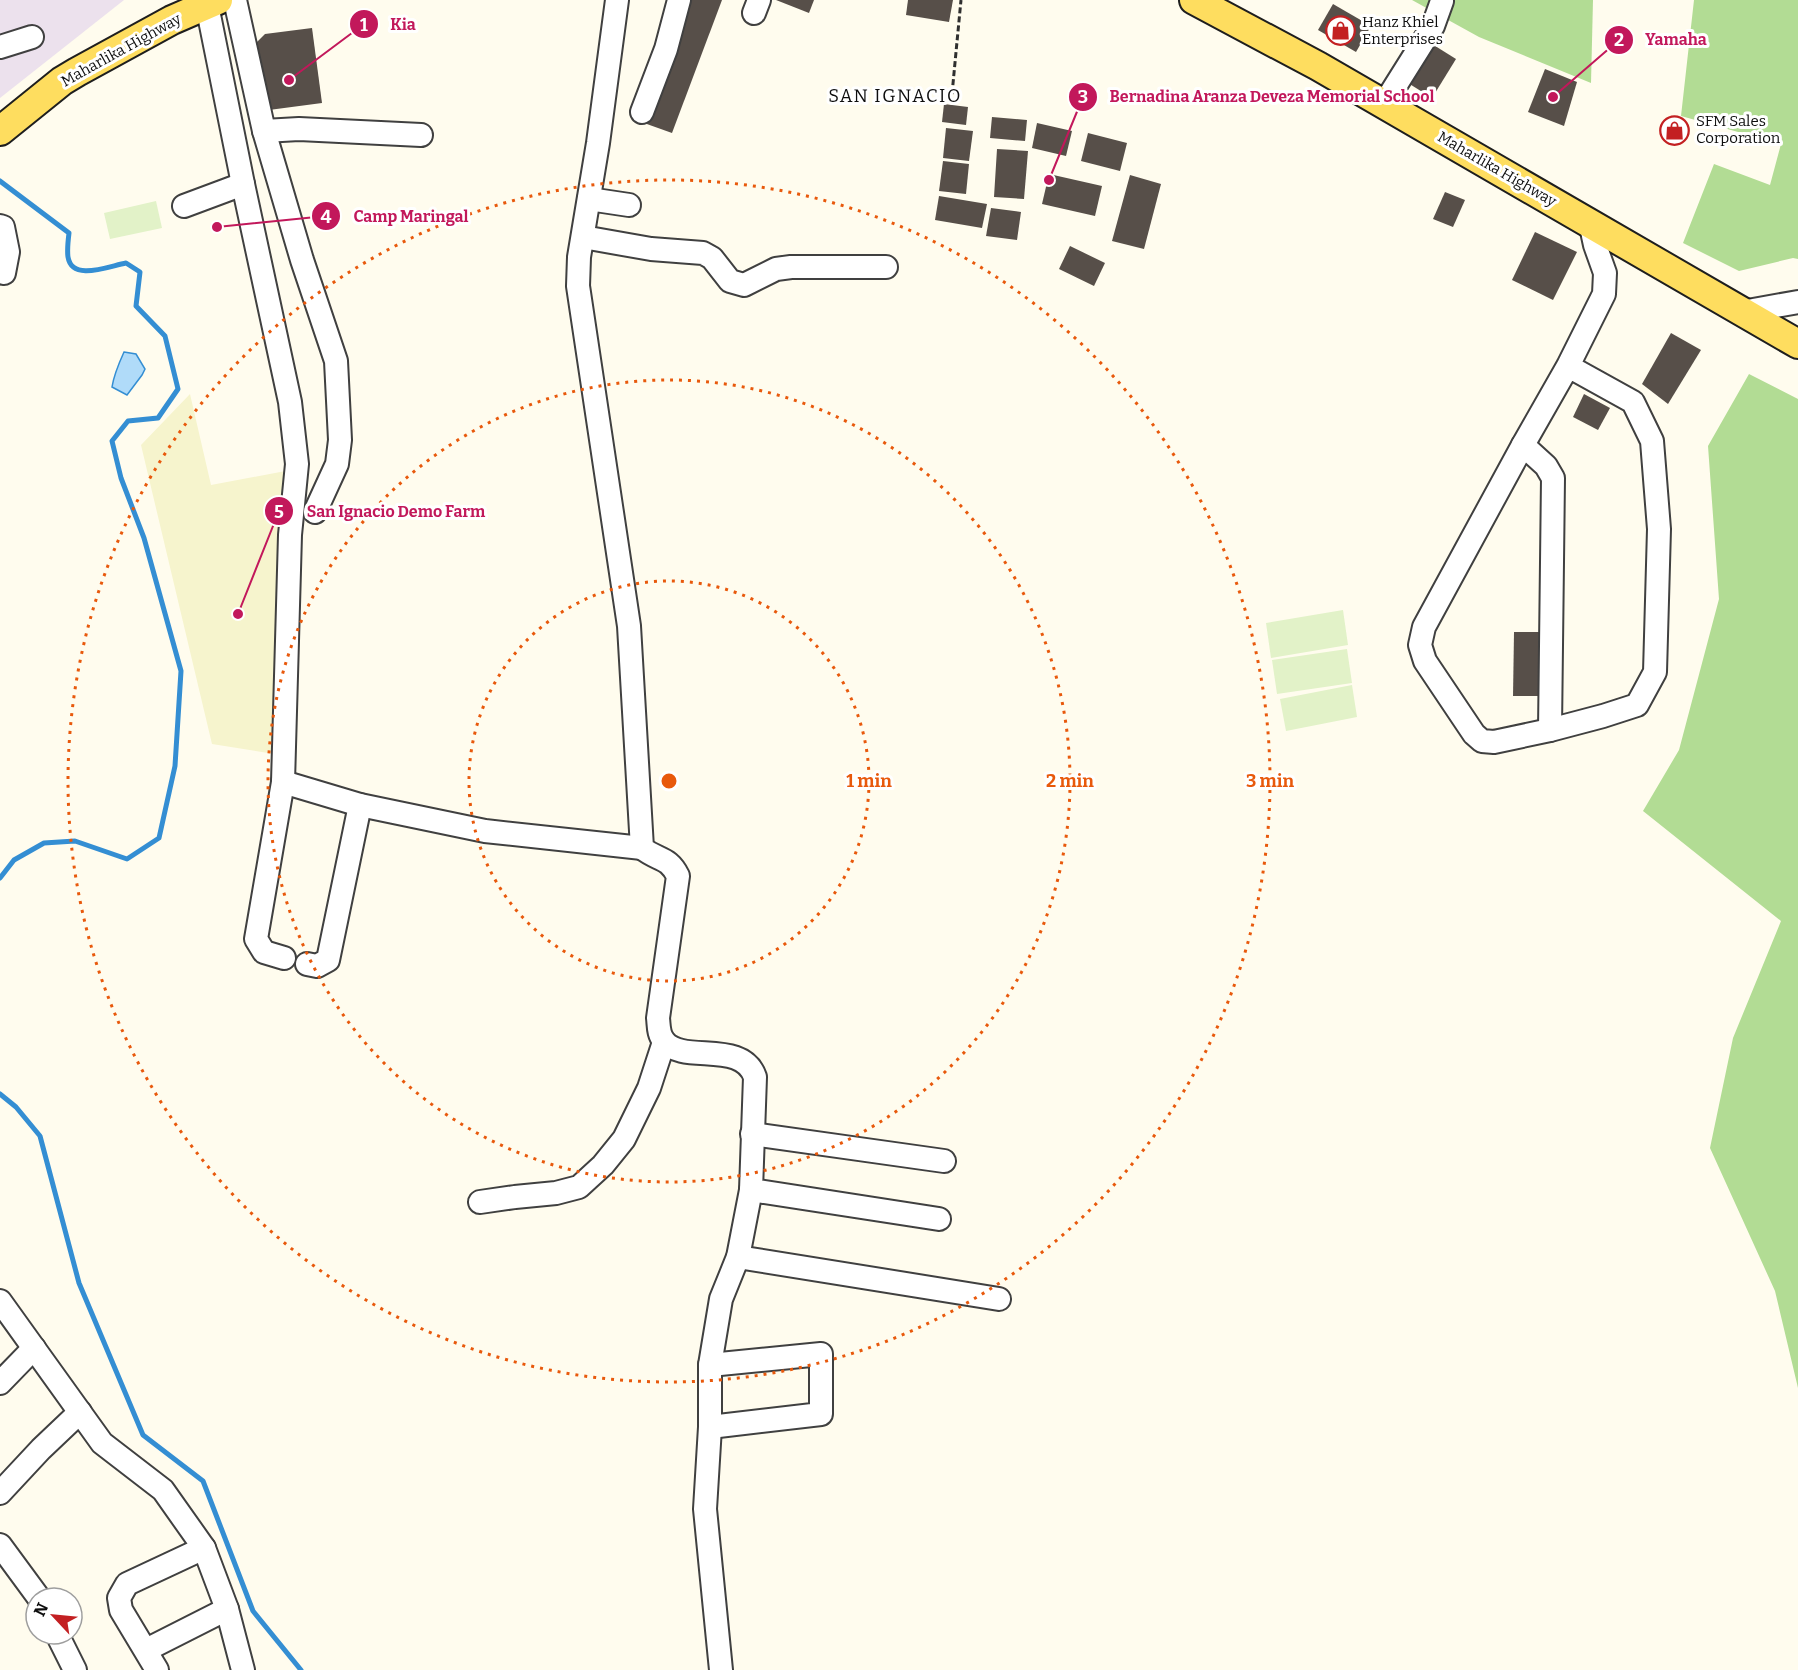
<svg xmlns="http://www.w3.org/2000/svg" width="1798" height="1670" viewBox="0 0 1798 1670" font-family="Bitter,serif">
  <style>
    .industrial { fill: #ece1ed }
    .farmland { fill: #f6f4cd }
    .forest { fill: #b2dc94 }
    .pitch { fill: #e2f2c8 }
    .water { fill: #b0dbf9; stroke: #348ed3; stroke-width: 1.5 }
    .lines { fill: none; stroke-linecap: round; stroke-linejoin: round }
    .stream { stroke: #348ed3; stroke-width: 5 }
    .building { fill: #574f49 }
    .minor-casing { stroke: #404040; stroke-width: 26 }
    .major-casing { stroke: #1e1e1e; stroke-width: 32 }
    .path { stroke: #2f2f2f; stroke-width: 3; stroke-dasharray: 6 3; stroke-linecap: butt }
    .minor { stroke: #fff; stroke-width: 22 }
    .major { stroke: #fedd5f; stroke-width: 28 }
    .ring { fill: none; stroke: #e8590c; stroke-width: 3; stroke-dasharray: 3 6 }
    .labels { text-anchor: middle; stroke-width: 6; stroke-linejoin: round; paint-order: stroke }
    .poi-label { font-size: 15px; fill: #0d0d0d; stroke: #fff; text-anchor: start }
    .street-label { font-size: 15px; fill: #0d0d0d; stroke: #fff }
    .quarter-label { font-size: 18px; letter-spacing: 1.5px; fill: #0d0d0d; stroke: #fff }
    .centre { fill: #e8590c; stroke: #fff; stroke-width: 3 }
    .ring-label { font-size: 18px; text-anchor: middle; font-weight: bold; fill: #e8590c; stroke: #fff; stroke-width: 6; stroke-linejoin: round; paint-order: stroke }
    .leader { fill: none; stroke: #c2185b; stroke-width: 2 }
    .callout-dot { fill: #c2185b; stroke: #fff; stroke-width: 2 }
    .mark-label { font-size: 18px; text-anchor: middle; font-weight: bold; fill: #fff }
    .callout-label { font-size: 16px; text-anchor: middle; font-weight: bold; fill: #c2185b; stroke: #fff; stroke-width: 6; stroke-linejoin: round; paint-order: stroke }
  </style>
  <rect width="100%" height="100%" fill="#fffcee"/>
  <!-- industrial -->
  <path class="industrial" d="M0,0H124L0,98Z"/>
  <!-- farmland -->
  <path class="farmland" d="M190,394L211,485L296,469L293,757L212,744L141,445Z"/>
  <!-- forest -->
  <g class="forest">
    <path d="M1412,0H1593L1591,83L1479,37Z"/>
    <path d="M1694,0H1798V259L1793,258L1739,271L1683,243L1714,164L1770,185L1781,144L1681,116Z"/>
    <path d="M1749,374L1798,399V1388L1775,1291L1710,1148L1733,1038L1781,921L1643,811L1679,750L1719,599L1708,446Z"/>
  </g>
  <!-- pitch -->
  <g class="pitch">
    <path d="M156,201L162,228L110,239L104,213Z"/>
    <path d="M1343,610L1348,645L1271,658L1266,623Z"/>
    <path d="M1347,649L1352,683L1277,694L1272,660Z"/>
    <path d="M1352,685L1357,717L1286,731L1280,699Z"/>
  </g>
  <!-- water -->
  <path class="water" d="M124,352L136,354L145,369L142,375L127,395L112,387C114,374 119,363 124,352Z"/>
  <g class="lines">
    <!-- stream -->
    <g class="stream">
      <path d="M0,181L69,233C68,241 67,250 68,257C72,282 109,266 126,263L140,272L136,306L165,336L178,389L158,418L128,421L112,441L121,478L144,538L181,671L175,766L159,838L127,859L75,841L44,843L14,860L0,878"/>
      <path d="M0,1094L16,1107L40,1136L79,1283L143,1435L203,1481L253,1611L301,1670"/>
    </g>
  </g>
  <!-- building -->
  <g class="building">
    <path d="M690,0H722L672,133L644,123Z"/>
    <path d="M776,0H814L809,13Z"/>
    <path d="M908,0H953L949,22L906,15Z"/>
    <path d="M1333,4L1371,26L1356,52L1318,30Z"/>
    <path d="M312,28L322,103L269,110L255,44L265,34Z"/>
    <path d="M1432,44L1456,59L1432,98L1408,83Z"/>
    <path d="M1545,69L1577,82L1564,126L1528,112Z"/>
    <path d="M944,104L968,107L966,125L942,122Z"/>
    <path d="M992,117L1027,120L1025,141L990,138Z"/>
    <path d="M1037,123L1072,131L1066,156L1032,148Z"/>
    <path d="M946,128L973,131L969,161L943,158Z"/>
    <path d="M1088,133L1127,143L1120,171L1081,161Z"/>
    <path d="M997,149L1028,151L1024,199L994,197Z"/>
    <path d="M943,161L969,164L966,194L939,191Z"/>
    <path d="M1049,174L1102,186L1095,216L1042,204Z"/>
    <path d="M1130,175L1161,184L1144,249L1112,241Z"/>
    <path d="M1445,192L1465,200L1453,227L1433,219Z"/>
    <path d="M939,196L987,204L982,228L935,220Z"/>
    <path d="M991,208L1021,212L1017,240L986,236Z"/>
    <path d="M1535,232L1577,252L1553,300L1512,280Z"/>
    <path d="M1070,246L1105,263L1094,286L1059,269Z"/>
    <path d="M1671,333L1701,350L1668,404L1642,384Z"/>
    <path d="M1584,394L1610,408L1598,430L1573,417Z"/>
    <path d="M1514,632H1546L1545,696H1513Z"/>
  </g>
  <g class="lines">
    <defs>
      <g id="minor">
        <path d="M235,0L264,131L302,260L336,361L340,440L337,464L315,512"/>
        <path d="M617,0L598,143L579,257L578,286L629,626L642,848C658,861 668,856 678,876L658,1018C659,1026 658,1034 664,1041C683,1065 742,1039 755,1077L751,1190L738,1257L721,1299L710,1365V1427L705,1509L721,1670"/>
        <path d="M207,5L243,184L290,402L297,464L290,535L283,782L256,939L264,952L284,958"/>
        <path d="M754,13L759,0"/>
        <path d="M0,47L32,37"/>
        <path d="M1384,104L1433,26L1442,1"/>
        <path d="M642,112L666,49L679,0"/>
        <path d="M264,131L299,129L421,135"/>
        <path d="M589,199L629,205"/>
        <path d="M184,206L243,184"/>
        <path d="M0,226L3,227L8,252L4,273"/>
        <path d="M583,237L651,249L703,253L712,258L730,281L744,285L776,269L791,267H886"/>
        <path d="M1742,312L1798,302"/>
        <path d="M1568,366L1633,402L1652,441L1659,529L1655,672L1637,705L1603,716L1550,730L1494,742L1482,741L1474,734L1425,661L1420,645L1424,627L1523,445L1568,366L1604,294L1605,273L1595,245L1590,222"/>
        <path d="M1523,445L1546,466L1553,478L1550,730"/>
        <path d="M283,782L360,805L485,831L642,848"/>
        <path d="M307,964L317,966L328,960L360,805"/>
        <path d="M752,1134L944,1161"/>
        <path d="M751,1190L939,1219"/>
        <path d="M480,1202L515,1197L556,1193L579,1187L603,1165L624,1139L649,1088L664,1042"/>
        <path d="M738,1257L999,1299"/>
        <path d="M0,1301L102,1443L163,1490L204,1548L227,1609L243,1670"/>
        <path d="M0,1383L34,1348"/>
        <path d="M710,1427L821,1414V1354L710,1365"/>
        <path d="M0,1493L41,1449L80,1412"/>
        <path d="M0,1545L39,1598"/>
        <path d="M57,1634L75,1670"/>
        <path d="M146,1650L227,1609"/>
        <path d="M157,1670L121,1610L119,1598L127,1584L204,1548"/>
      </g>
      <g id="major">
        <path d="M1194,0L1318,66L1798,344"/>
        <path d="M0,131L62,81L77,72L172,20L218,0"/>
      </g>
    </defs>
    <!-- minor casing -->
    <use href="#minor" class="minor-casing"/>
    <!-- major casing -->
    <use href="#major" class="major-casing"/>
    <!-- path -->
    <path class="path" d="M952,94L961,0"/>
    <!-- minor -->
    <use href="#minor" class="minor"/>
    <!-- major -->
    <use href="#major" class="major"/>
  </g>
  <!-- distance rings -->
  <g class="ring">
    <circle cx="669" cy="781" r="200"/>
    <circle cx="669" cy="781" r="401"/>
    <circle cx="669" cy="781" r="601"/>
  </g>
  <!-- icons -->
  <defs>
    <symbol id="shop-ring" viewBox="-11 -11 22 22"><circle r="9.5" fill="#fff" stroke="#c32022" stroke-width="1.5"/><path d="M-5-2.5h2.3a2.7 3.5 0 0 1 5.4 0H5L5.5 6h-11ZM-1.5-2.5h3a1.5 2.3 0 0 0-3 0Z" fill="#c32022"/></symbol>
  </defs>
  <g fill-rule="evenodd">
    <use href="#shop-ring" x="1324" y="14" width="33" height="33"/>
    <use href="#shop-ring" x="1658" y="114" width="33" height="33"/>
  </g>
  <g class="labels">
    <!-- poi labels -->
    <g class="poi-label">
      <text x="1362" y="27">Hanz Khiel<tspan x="1362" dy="17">Enterprises</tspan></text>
      <text x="1696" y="126">SFM Sales<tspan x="1696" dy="17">Corporation</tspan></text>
    </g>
    <!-- street labels -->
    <g class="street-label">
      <text transform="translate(121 50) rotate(-29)" y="5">Maharlika Highway</text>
      <text transform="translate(1497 169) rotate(30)" y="5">Maharlika Highway</text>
    </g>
    <!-- quarter labels -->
    <g class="quarter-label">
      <text x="895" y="102">SAN IGNACIO</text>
    </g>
  </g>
  <circle cx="669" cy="781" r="9" class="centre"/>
  <g class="ring-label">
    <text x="869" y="787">1 min</text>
    <text x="1070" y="787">2 min</text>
    <text x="1270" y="787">3 min</text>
  </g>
  <!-- callouts -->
  <path class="leader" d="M289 80L364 24M1553 97L1619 40M1049 180L1083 97M217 227L326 216M238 614L279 511"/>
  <g class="callout-dot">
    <circle cx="289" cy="80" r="6"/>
    <circle cx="1553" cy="97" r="6"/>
    <circle cx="1049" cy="180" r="6"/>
    <circle cx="217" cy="227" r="6"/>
    <circle cx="238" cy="614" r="6"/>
    <circle cx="364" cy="24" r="15"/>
    <circle cx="1619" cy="40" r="15"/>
    <circle cx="1083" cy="97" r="15"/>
    <circle cx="326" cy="216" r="15"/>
    <circle cx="279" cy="511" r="15"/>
  </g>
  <g class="mark-label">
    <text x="364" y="31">1</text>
    <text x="1619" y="46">2</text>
    <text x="1083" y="103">3</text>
    <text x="326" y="223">4</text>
    <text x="279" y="518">5</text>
  </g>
  <g class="callout-label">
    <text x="403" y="30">Kia</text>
    <text x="1676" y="45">Yamaha</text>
    <text x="1272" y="102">Bernadina Aranza Deveza Memorial School</text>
    <text x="411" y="222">Camp Maringal</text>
    <text x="396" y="517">San Ignacio Demo Farm</text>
  </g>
  <!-- north arrow -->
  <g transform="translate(54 1616) rotate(296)"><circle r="28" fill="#ffffff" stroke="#9e9e9e" stroke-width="1.5"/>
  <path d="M0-4.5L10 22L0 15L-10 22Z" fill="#c32022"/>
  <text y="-9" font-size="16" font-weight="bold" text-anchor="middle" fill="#0d0d0d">N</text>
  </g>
</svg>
